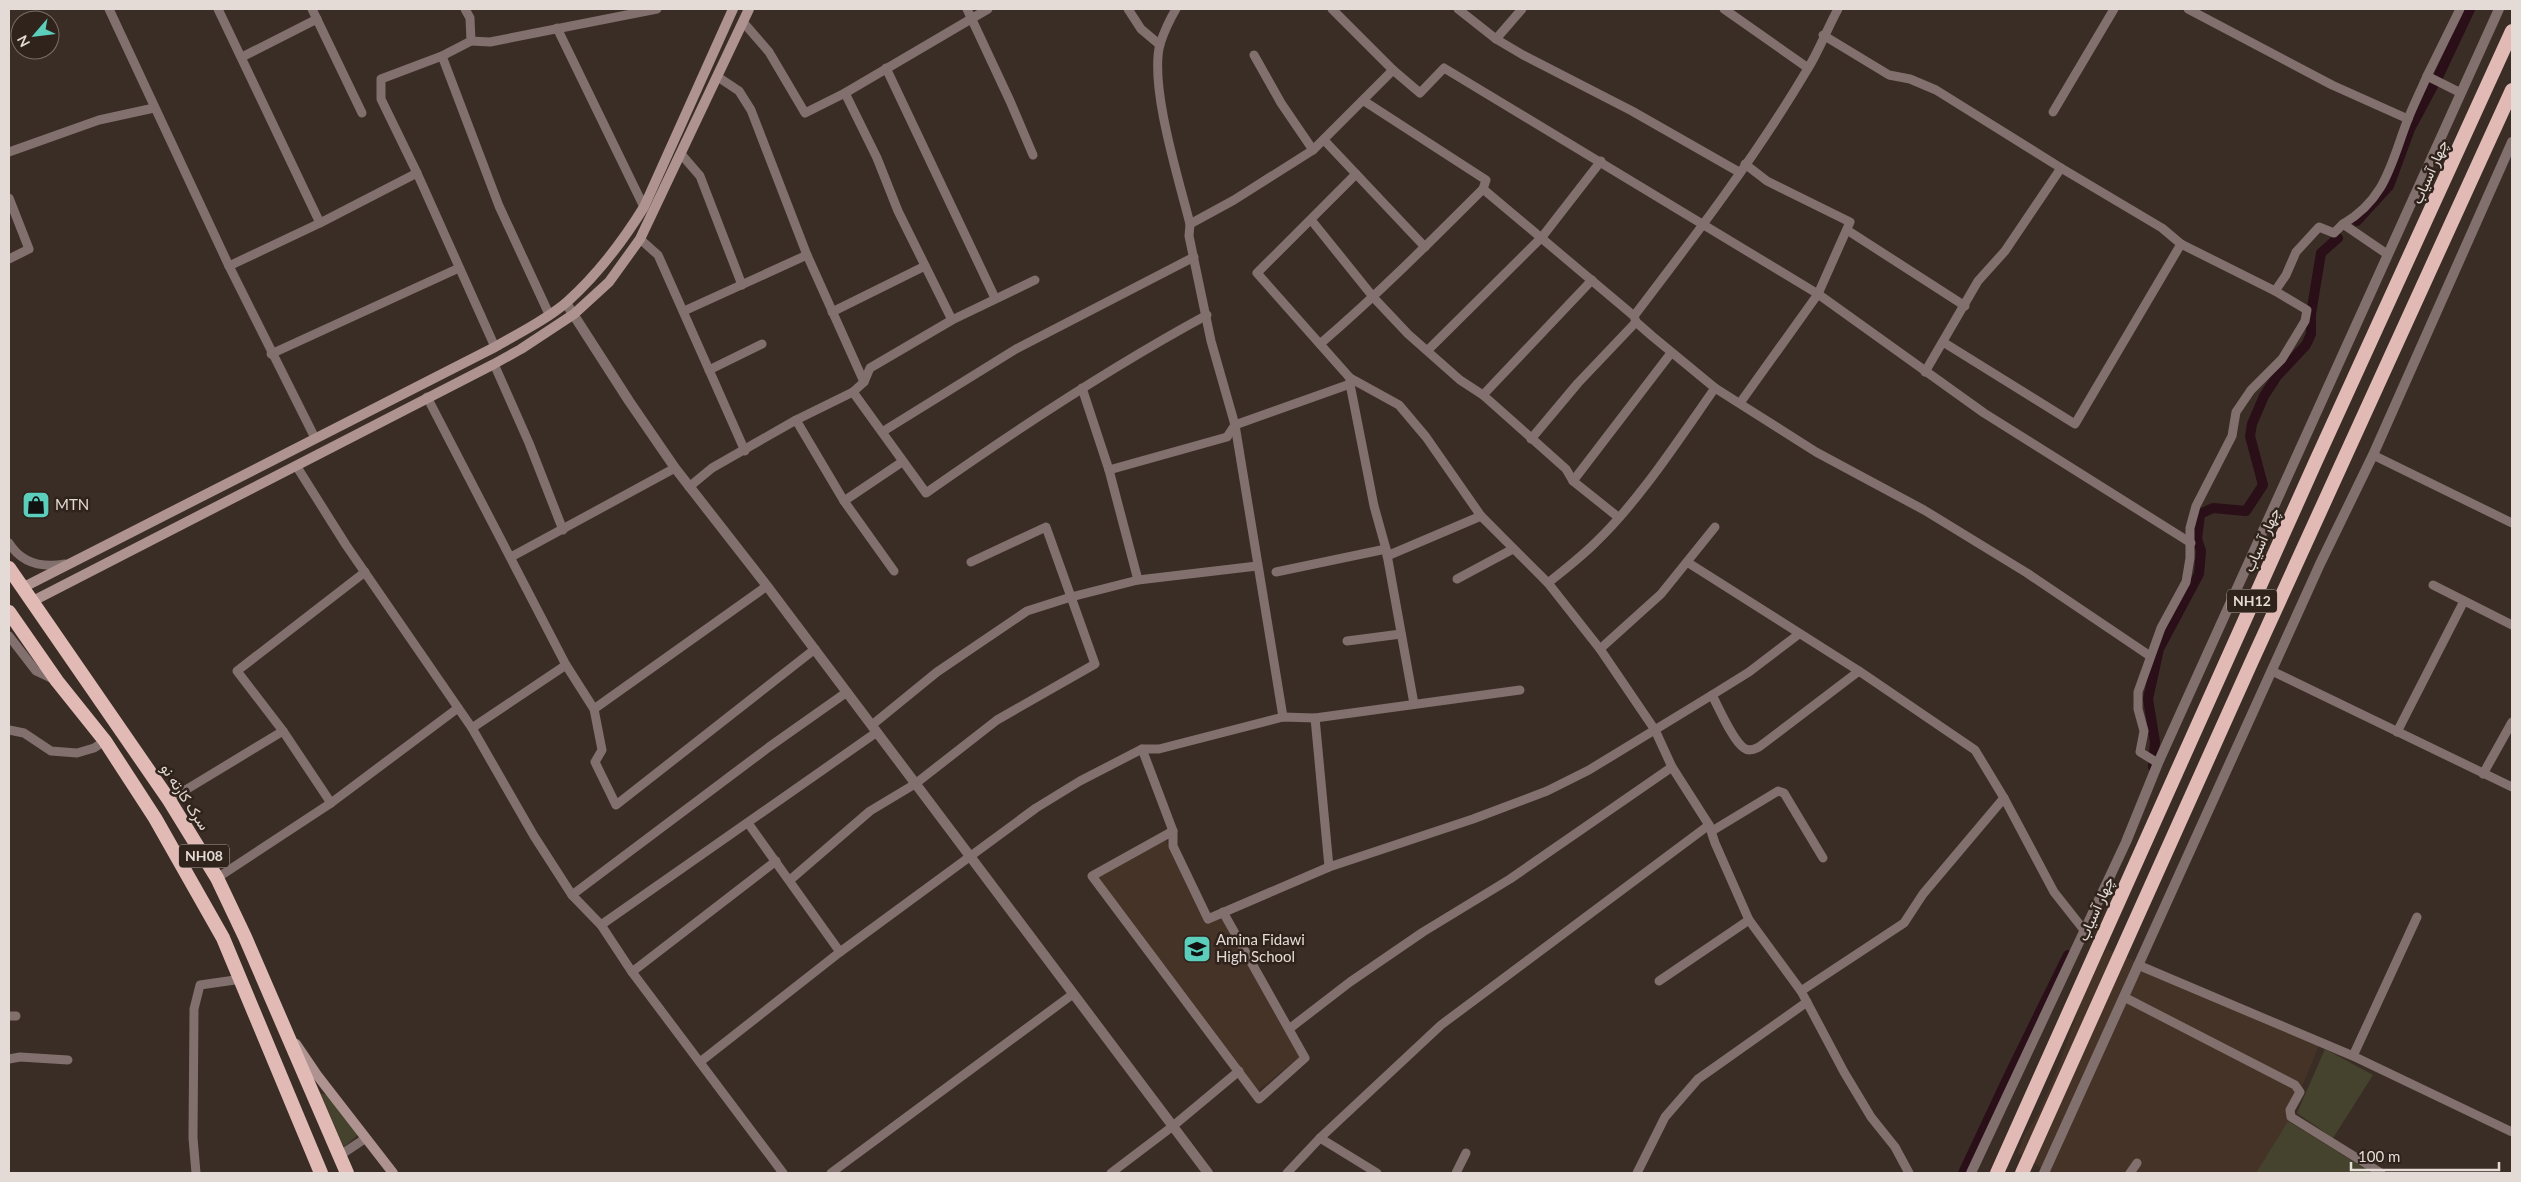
<svg xmlns="http://www.w3.org/2000/svg" width="2521" height="1182" viewBox="0 0 2521 1182" font-family="Lato,Vazirmatn,sans-serif">
  <style>
    .built { fill: #463327 }
    .green { fill: #45432d }
    .lines { fill: none; stroke-linecap: round; stroke-linejoin: round }
    .canal { stroke: #2a0e18; stroke-width: 10 }
    .minor { stroke: #81706d; stroke-width: 9 }
    .tertiary { stroke: #81706d; stroke-width: 10 }
    .secondary { stroke: #ae9390; stroke-width: 10 }
    .trunk { stroke: #e1bab6; stroke-width: 14 }
    .labels { text-anchor: middle; stroke-width: 5; stroke-linejoin: round; paint-order: stroke }
    .shield { fill: #30231c; stroke: #aea49e; stroke-width: 1 }
    .shield-label { font-size: 14px; font-weight: bold; fill: #e4dbd6 }
    .street-label { font-size: 15px; fill: #e4dbd6; stroke: #30231c }
    .poi-label { font-size: 15px; fill: #e4dbd6; stroke: #30231c; text-anchor: start }
  </style>
  <rect width="100%" height="100%" fill="#3a2d25"/>
  <!-- built -->
  <g class="built">
    <path d="M1165,839L1207,923L1224,915L1300,1057L1258,1090L1095,876Z"/>
    <path d="M2107,949L2320,1043L2288,1121L2256,1173H2049L2018,1153L2024,1136L2038,1115L2059,1065L2089,980Z"/>
  </g>
  <!-- green -->
  <g class="green">
    <path d="M2325,1049L2373,1075L2333,1138L2297,1113Z"/>
    <path d="M320,1093L330,1096L359,1134L344,1147Z"/>
    <path d="M2288,1121L2372,1173H2256Z"/>
  </g>
  <g class="lines">
    <!-- canal -->
    <g class="canal">
      <path d="M2357,221L2389,186L2410,129L2438,77L2470,9"/>
      <path d="M2153,767L2155,742L2148,699L2159,649L2199,574L2201,551L2197,539L2200,514L2213,508L2246,511L2263,485L2250,436L2252,424L2264,396L2277,376L2306,345L2311,334V314L2321,253L2338,238"/>
      <path d="M1963,1173L2008,1077L2068,955"/>
    </g>
    <!-- minor -->
    <g class="minor">
      <path d="M109,9L229,266L315,438"/>
      <path d="M218,9L320,223"/>
      <path d="M312,9L362,113"/>
      <path d="M465,9L470,18L471,41L442,56L499,206L549,314"/>
      <path d="M967,9L1010,101L1033,155"/>
      <path d="M1128,9L1141,29L1160,45"/>
      <path d="M1176,9C1170,19 1164,32 1160,44C1149,86 1179,180 1190,224L1189,236L1211,341L1235,425L1283,717"/>
      <path d="M1332,9L1393,70L1420,93L1444,68L1818,294L1984,413L2191,543"/>
      <path d="M1458,9L1496,39L1523,55L1632,111L1739,172"/>
      <path d="M1724,9L1808,68"/>
      <path d="M2188,9L2332,85L2408,119"/>
      <path d="M743,22L769,52L805,113L845,93L988,9"/>
      <path d="M557,28L644,207"/>
      <path d="M1823,35L1889,75L1910,79L1936,90L2061,168L2162,228L2181,244L2275,291L2307,310L2305,321L2282,359L2251,390L2236,412L2232,436L2196,506L2190,528V558L2186,582L2161,628L2138,692V709L2144,731L2140,752L2158,763"/>
      <path d="M1496,39L1522,9"/>
      <path d="M471,41L490,42L657,9"/>
      <path d="M1254,55L1281,103L1313,150"/>
      <path d="M442,56L381,79V99L417,173L495,347"/>
      <path d="M242,57L317,19"/>
      <path d="M886,68L995,298"/>
      <path d="M2427,76L2460,9"/>
      <path d="M718,77L739,91L751,110L807,255L864,382"/>
      <path d="M845,93L877,158L898,211L952,320"/>
      <path d="M2053,112L2114,9"/>
      <path d="M1324,140L1425,247"/>
      <path d="M9,152L99,120L154,108"/>
      <path d="M681,154L700,176L742,285"/>
      <path d="M1356,174L1257,273L1350,378L1399,405L1426,437L1481,516L1548,583L1600,649L1655,730L1672,767L1709,825L1715,843L1749,920L1801,991L1844,1072L1871,1117L1895,1147L1909,1173"/>
      <path d="M1483,189L1634,316L1636,322L1652,336L1715,388L1816,452L1924,510L2027,573L2150,656"/>
      <path d="M9,198L29,249L9,259"/>
      <path d="M1312,221L1374,298L1408,334L1460,380L1483,395L1566,469L1573,481L1618,517"/>
      <path d="M1190,224L1234,200L1313,150L1393,70"/>
      <path d="M2343,224C2387,198 2391,162 2408,119C2414,104 2421,90 2427,76L2461,93"/>
      <path d="M1847,230L1965,306"/>
      <path d="M640,239L658,255L745,451"/>
      <path d="M229,266L320,223L417,173"/>
      <path d="M2275,291L2286,275L2296,252L2319,227L2334,233L2343,224L2387,254"/>
      <path d="M684,311L807,255"/>
      <path d="M832,312L925,266"/>
      <path d="M1634,316C1695,236 1756,156 1807,70C1819,51 1827,29 1838,9"/>
      <path d="M1943,342L2075,424L2181,244"/>
      <path d="M1320,344C1377,295 1430,242 1483,189L1486,180L1364,101"/>
      <path d="M1428,350L1542,237L1601,161"/>
      <path d="M271,354L459,268"/>
      <path d="M494,364L529,443L563,530"/>
      <path d="M709,370L762,344"/>
      <path d="M1925,372L1978,281L2005,251L2061,168"/>
      <path d="M1350,378V384L1374,506L1386,549L1414,704"/>
      <path d="M1082,388L1109,470L1138,580"/>
      <path d="M853,392L926,493C1017,429 1109,368 1207,315"/>
      <path d="M1483,395L1592,280"/>
      <path d="M427,397L566,665L594,709L602,750L595,762L616,805L815,649"/>
      <path d="M1740,403L1818,294L1850,222L1767,181L1745,164"/>
      <path d="M796,420L844,501L894,571"/>
      <path d="M882,432L1016,349L1194,257"/>
      <path d="M1531,439L1578,383L1636,322"/>
      <path d="M2373,455L2512,523"/>
      <path d="M297,467L346,545L472,728L534,836L572,895L601,925L632,972L783,1173"/>
      <path d="M1109,470L1227,437L1235,425L1350,384"/>
      <path d="M1573,481L1671,353"/>
      <path d="M689,487L712,468L796,420L853,392L864,382L870,368L952,320L1035,280"/>
      <path d="M844,501L902,462"/>
      <path d="M9,543C22,564 42,568 65,564"/>
      <path d="M1387,556L1481,516"/>
      <path d="M511,557L675,468"/>
      <path d="M1687,562L1859,671L1975,750L2004,798L2054,892L2084,930"/>
      <path d="M1276,572L1386,549"/>
      <path d="M1457,579L1513,549"/>
      <path d="M1548,583C1564,570 1581,557 1595,543C1640,500 1679,439 1715,388"/>
      <path d="M2433,585L2512,625"/>
      <path d="M9,636L36,671L53,679"/>
      <path d="M1347,641L1401,634"/>
      <path d="M1600,649L1661,594L1715,527"/>
      <path d="M2272,671L2512,787"/>
      <path d="M1712,695C1719,708 1733,741 1744,748C1749,752 1754,749 1759,747L1859,671"/>
      <path d="M594,709L767,586"/>
      <path d="M1315,718L1329,867"/>
      <path d="M872,725L937,672L1027,611L1071,597L1138,580L1257,566"/>
      <path d="M472,728L566,665"/>
      <path d="M9,730L24,733L51,751L77,753L94,748L105,741"/>
      <path d="M283,731L331,803"/>
      <path d="M2397,732L2464,601"/>
      <path d="M1142,749L1173,831V846L1208,919L1329,867L1473,819L1547,791L1589,770L1712,695L1749,672L1799,634"/>
      <path d="M2483,774L2512,722"/>
      <path d="M169,800L283,731L237,671L365,572"/>
      <path d="M748,823L840,952"/>
      <path d="M1173,831L1092,876L1259,1099L1305,1058L1223,912"/>
      <path d="M1712,831L1778,791L1784,793L1823,858"/>
      <path d="M217,878L331,803L458,708"/>
      <path d="M790,880L870,811L915,784L997,720L1095,664L1046,527L971,562"/>
      <path d="M572,895L769,747L847,692"/>
      <path d="M601,925L877,732"/>
      <path d="M2138,965L2353,1056L2512,1132"/>
      <path d="M632,972L776,861"/>
      <path d="M1659,981L1749,920"/>
      <path d="M1801,991L1904,923L1923,894L2004,798"/>
      <path d="M2124,997L2295,1085L2300,1092L2290,1110L2291,1117L2381,1173"/>
      <path d="M9,1016H16"/>
      <path d="M1289,1029L1350,982L1423,932L1510,879L1672,767"/>
      <path d="M2353,1056L2417,917"/>
      <path d="M9,1059L20,1057L68,1060"/>
      <path d="M700,1062L840,952L1036,808L1080,781L1142,749H1159L1283,717L1315,718L1520,690"/>
      <path d="M1320,1138L1377,1173"/>
      <path d="M339,1156L366,1138"/>
      <path d="M196,1173L193,1138L194,1009L200,985L242,979"/>
      <path d="M831,1173L1073,994"/>
      <path d="M1111,1173L1173,1126L1239,1071"/>
      <path d="M1287,1173L1320,1138L1441,1025L1709,825"/>
      <path d="M1456,1173L1466,1153"/>
      <path d="M1637,1173L1665,1117L1698,1079L1807,1002"/>
      <path d="M2130,1173L2137,1163"/>
    </g>
    <!-- tertiary -->
    <g class="tertiary">
      <path d="M566,303L629,401L675,468L767,586L1208,1173"/>
      <path d="M1971,1173L2126,842L2158,763L2499,9"/>
      <path d="M2044,1173L2320,564L2373,455L2512,142"/>
    </g>
    <!-- secondary -->
    <g class="secondary">
      <path d="M22,588L495,347C519,333 546,320 567,302C597,275 623,241 644,207L733,9"/>
      <path d="M31,602L494,364L521,349L574,314L609,282L640,239L749,9"/>
      <path d="M296,1044L317,1075L393,1173"/>
    </g>
    <!-- trunk -->
    <g class="trunk">
      <path d="M9,568L169,800L217,878L245,937L347,1173"/>
      <path d="M9,612L57,681L105,741L155,818L223,938L321,1173"/>
      <path d="M1997,1173L2315,463L2512,31"/>
      <path d="M2022,1173L2251,663L2512,90"/>
    </g>
  </g>
  <!-- icons -->
  <defs>
    <symbol id="shop-square" viewBox="-11 -11 22 22"><rect x="-9" y="-9" width="18" height="18" rx="4" fill="#5bcebc" stroke="#30231c"/><path d="M-5-2.5h2.3a2.7 3.5 0 0 1 5.4 0H5L5.5 6h-11ZM-1.5-2.5h3a1.5 2.3 0 0 0-3 0Z" fill="#111"/></symbol>
    <symbol id="school-square" viewBox="-11 -11 22 22"><rect x="-9" y="-9" width="18" height="18" rx="4" fill="#5bcebc" stroke="#30231c"/><path d="M0-5L7-2L0 1L-7-2ZM-4 1L0 2.5L4 1V4Q0 6-4 4Z" fill="#111"/></symbol>
  </defs>
  <g fill-rule="evenodd">
    <use href="#shop-square" x="20" y="489" width="32" height="32"/>
    <use href="#school-square" x="1181" y="933" width="32" height="32"/>
  </g>
  <g class="labels">
    <!-- shield labels -->
    <g class="shield">
      <rect x="2227" y="589.5" width="50" height="23" rx="4"/>
      <rect x="179" y="844.5" width="50" height="23" rx="4"/>
    </g>
    <g class="shield-label">
      <text x="2252" y="606">NH12</text>
      <text x="204" y="861">NH08</text>
    </g>
    <!-- street labels -->
    <g class="street-label">
      <text transform="translate(2430 172) rotate(-66)" y="5">چهار آسیاب</text>
      <text transform="translate(2262 540) rotate(-66)" y="5">چهار آسیاب</text>
      <text transform="translate(185 797) rotate(57)" y="5">سرک کارته نو</text>
      <text transform="translate(2096 909) rotate(-66)" y="5">چهار آسیاب</text>
    </g>
    <!-- poi labels -->
    <g class="poi-label">
      <text x="55" y="510">MTN</text>
      <text x="1216" y="945">Amina Fidawi<tspan x="1216" dy="17">High School</tspan></text>
    </g>
  </g>
  <!-- border -->
  <rect width="2521" height="1182" fill="none" stroke="#e4dbd6" stroke-width="20"/>
  <!-- north arrow -->
  <g transform="translate(35 35) rotate(242)"><circle r="24" fill="#30231c" stroke="#786d66"/>
  <path d="M0-4L9 19L0 12L-9 19Z" fill="#5bcebc"/>
  <text y="-8" font-size="14" font-weight="bold" text-anchor="middle" fill="#e4dbd6">N</text>
  </g>
  <!-- scale -->
  <path d="M2351 1162v8h148v-8" fill="none" stroke="#e4dbd6" stroke-width="2.5"/>
  <text x="2358" y="1162" font-size="15" fill="#e4dbd6" stroke="#30231c" stroke-width="4" paint-order="stroke">100 m</text>
</svg>
